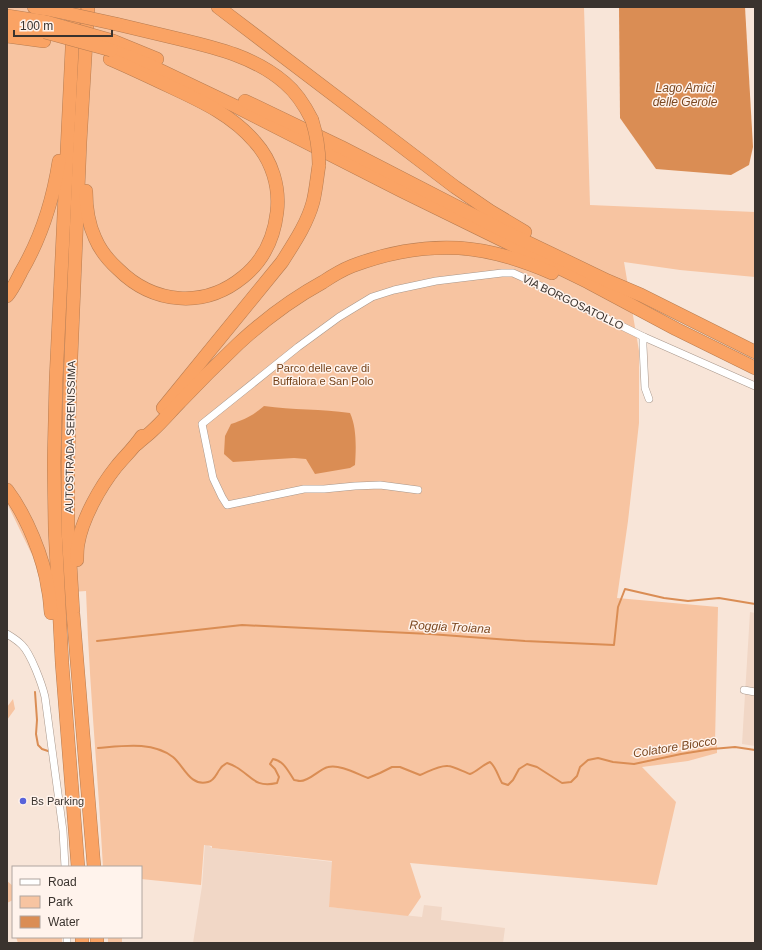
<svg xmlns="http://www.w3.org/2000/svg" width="762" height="950" viewBox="0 0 762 950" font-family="Helvetica,sans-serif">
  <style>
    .built { fill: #f1d7c6 }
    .green { fill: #f7c4a1 }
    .water { fill: #da8d54 }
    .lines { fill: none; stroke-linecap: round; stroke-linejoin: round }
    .stream { stroke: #da8d54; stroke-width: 2 }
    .street-casing { stroke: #a8978b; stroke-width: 8 }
    .highway-casing { stroke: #b77c51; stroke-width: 14 }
    .street { stroke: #fff; stroke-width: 7 }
    .highway { stroke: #faa364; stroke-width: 13 }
    .highway-bridge-casing { stroke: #b77c51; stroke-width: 14; stroke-linecap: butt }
    .highway-bridge { stroke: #faa364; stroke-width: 13 }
    .poi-dot { fill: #5963da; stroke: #fff3ec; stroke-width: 1.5 }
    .labels { text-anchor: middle; stroke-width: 3; stroke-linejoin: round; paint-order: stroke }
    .street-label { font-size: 11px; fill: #3a332e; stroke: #fff3ec }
    .park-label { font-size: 11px; fill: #754219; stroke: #fff3ec }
    .poi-label { font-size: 11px; fill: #3a332e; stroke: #fff3ec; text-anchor: start }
    .water-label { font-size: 12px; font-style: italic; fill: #7c4820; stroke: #fff3ec }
  </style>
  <rect width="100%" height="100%" fill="#f8e5d8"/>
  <!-- built -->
  <g class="built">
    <path d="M750,612L755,613V746L742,744Z"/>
    <path d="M205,843L212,848L333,862L329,907L422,917L424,905L442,907L441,920L505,928L503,943H193L202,886Z"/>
  </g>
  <!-- green -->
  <g class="green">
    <path d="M7,7H584L590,205L755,212V277L680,270L624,262L639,351V423L628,521L617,598L718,607L715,742L630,755L633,757L717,744V753L688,761L642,767L676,802L657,885L410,863L421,897L408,916L329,907L332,861L212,848V846L204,845L201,885L141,879V867H103C98,775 89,683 86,591L44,594L33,557L7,503Z"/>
    <path d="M13,699L15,709L7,720V707Z"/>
    <path d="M7,881L13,886V900L7,903Z"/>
    <path d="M16,937H62V943H18Z"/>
    <rect x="108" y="937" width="14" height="6"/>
  </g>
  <!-- water -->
  <g class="water">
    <path d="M619,7H745L753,147L749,165L731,175L656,169L620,118Z"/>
    <path d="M264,406C292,410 322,409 350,413C357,428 356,449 355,465L350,468L315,474L306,459L294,458L233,462L224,454L225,436L231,424C246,419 252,416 264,406Z"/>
  </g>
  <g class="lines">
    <!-- stream -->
    <g class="stream">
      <path d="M97,641L242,625L430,634L525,641L614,645L618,607L625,589L664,598L688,601L719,598L755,604"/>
      <path d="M35,692L37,720L36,734L38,745L42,749L48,751"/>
      <path d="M98,748C123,746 152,741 173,757C184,766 190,787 208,782C215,780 216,774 220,769C221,766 224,765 227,763C230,764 233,765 236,767C252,776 254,788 277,783L279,777L275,769L270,764L273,759C284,761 288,771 294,780C296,780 298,781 300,781C310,781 319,769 328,767C340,764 357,774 368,778L380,773L392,767H400L420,775C428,772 439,765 448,766C453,766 464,772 470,774C478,771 482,765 490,762C496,767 498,776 502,783L508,785L513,780L519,769L527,764L537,767L562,783L571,782L577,776L580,767L588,760L598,758L613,762L634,764L681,754L712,749L735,747L755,750"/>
    </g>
    <defs>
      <g id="street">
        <path d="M649,399L645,388L643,346V339L644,337L755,386"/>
        <path d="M418,490L380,485L355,486L324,489H304L227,505L222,497L213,478L202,424L298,347L339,317L372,297L394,290L436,281L502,273H513L522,277L644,337"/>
        <path d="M7,634C12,637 18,641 22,645C31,654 42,684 45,697L63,831L65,867"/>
        <path d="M744,690L755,692"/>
        <path d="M67,937V943"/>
      </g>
      <g id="highway">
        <path d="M34,7L47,9"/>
        <path d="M74,7L56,380L54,462L55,529L62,663L78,867"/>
        <path d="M88,7L80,142L70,381L68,461V529L73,613L94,867"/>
        <path d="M218,7L455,187L490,211L525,232"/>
        <path d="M7,16L46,22"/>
        <path d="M7,24L45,32"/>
        <path d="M116,24C137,29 158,34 179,39C217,48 255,57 285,83C297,93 305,106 312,120"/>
        <path d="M7,36L44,41"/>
        <path d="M113,41L157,59"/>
        <path d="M111,50L147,64L235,106L402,191L588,282L676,329L755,368"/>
        <path d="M245,101L341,147L508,233L608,281L641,295L755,352"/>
        <path d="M86,191C86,206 88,223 95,238C100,250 108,260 118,269C153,304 204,309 243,277C263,261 274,238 277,212C280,187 272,161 255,142C233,116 203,102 173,88C152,78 131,68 110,59"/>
        <path d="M7,296C13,289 17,280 21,272C41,238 53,200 59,161"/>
        <path d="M163,408L282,262C294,243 307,224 313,202C316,190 317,177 319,165"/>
        <path d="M137,444C142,439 148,435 153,430C163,421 171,411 180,402C199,382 218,363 238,344C264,320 292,299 323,282C332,276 342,270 352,266C386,253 423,246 459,248C491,250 522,260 552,273"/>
        <path d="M7,490C26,515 44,558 48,589C50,597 50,605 51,613"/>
        <path d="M77,560C77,555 77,549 78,544C82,519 100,487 116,467C124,457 134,448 142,436"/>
        <path d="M82,937V943"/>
        <path d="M97,937V943"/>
      </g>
    </defs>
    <!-- street casing -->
    <use href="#street" class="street-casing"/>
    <!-- highway casing -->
    <use href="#highway" class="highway-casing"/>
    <!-- street -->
    <use href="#street" class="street"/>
    <!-- highway -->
    <use href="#highway" class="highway"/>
    <defs>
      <g id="highway-bridge">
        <path d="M47,9L116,24"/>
        <path d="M46,22L113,41"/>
        <path d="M45,32L111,50"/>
        <path d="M312,120C317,136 319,148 319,165"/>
      </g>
    </defs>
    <!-- highway-bridge casing -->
    <use href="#highway-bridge" class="highway-bridge-casing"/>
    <!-- highway-bridge -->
    <use href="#highway-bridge" class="highway-bridge"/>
  </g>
  <!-- markers -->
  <circle class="poi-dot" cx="23" cy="801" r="4"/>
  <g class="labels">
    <!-- street labels -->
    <g class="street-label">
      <text transform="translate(573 302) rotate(26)" y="4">VIA BORGOSATOLLO</text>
      <text transform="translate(70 437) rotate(-89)" y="4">AUTOSTRADA SERENISSIMA</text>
    </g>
    <!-- park labels -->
    <g class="park-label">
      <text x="323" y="372">Parco delle cave di<tspan x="323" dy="13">Buffalora e San Polo</tspan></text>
    </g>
    <!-- poi labels -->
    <g class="poi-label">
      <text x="31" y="805">Bs Parking</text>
    </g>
    <!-- water labels -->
    <g class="water-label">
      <text x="685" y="92">Lago Amici<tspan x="685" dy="14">delle Gerole</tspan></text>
      <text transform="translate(450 627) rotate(3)" y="4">Roggia Troiana</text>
      <text transform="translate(675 747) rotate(-9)" y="4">Colatore Biocco</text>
    </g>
  </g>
  <!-- border -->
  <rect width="762" height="950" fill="none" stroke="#3a332e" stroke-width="16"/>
  <!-- legend -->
  <rect x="12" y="866" width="130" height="72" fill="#fff3ec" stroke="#b0a6a0"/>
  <rect x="20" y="879" width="20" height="6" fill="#ffffff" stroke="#b0a6a0"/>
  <text x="48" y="886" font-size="12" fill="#3a332e">Road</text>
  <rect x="20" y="896" width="20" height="12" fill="#f7c4a1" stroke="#b0a6a0"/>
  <text x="48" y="906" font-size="12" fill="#3a332e">Park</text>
  <rect x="20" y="916" width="20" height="12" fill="#da8d54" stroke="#b0a6a0"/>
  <text x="48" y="926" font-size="12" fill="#3a332e">Water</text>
  <!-- scale -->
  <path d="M14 30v6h98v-6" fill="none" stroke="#3a332e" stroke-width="2"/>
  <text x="20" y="30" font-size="12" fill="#3a332e" stroke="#fff3ec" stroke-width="3" paint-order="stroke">100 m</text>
</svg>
